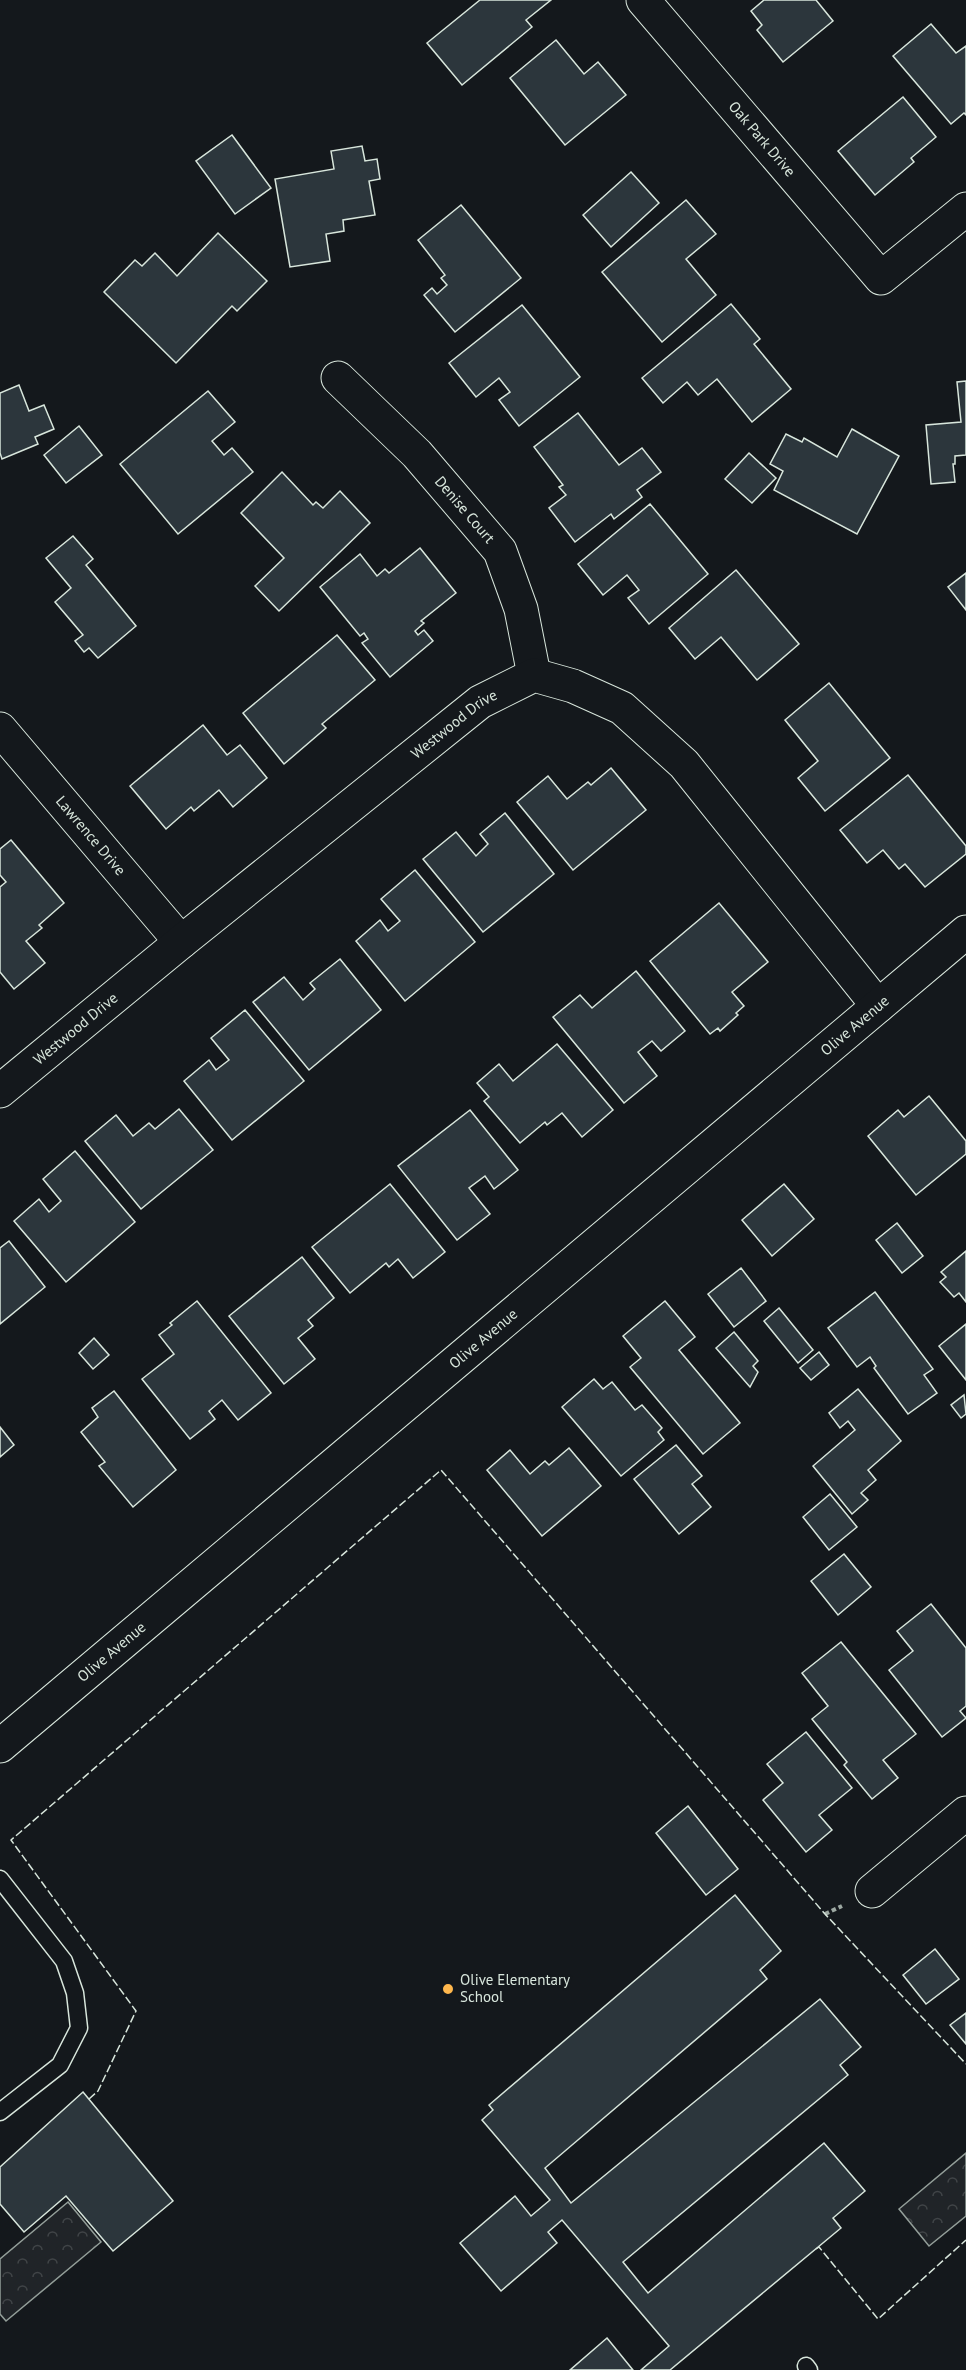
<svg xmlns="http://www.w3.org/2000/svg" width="966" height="2370" viewBox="0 0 966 2370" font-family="'PT Sans',sans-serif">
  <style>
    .forest { fill: url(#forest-crowns); stroke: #939e99; stroke-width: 1.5 }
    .building { fill: #2c363c; stroke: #d8e6dc; stroke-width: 1.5 }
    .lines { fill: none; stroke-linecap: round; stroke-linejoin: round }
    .service-casing { stroke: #d8e6dc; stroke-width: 19 }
    .minor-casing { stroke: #d8e6dc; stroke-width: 35 }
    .tertiary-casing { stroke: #d8e6dc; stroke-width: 35 }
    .path { stroke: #9da8a2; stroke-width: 4; stroke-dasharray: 4.5 3; stroke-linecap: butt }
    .service { stroke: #14181c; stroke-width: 16 }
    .minor { stroke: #14181c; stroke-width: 33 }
    .tertiary { stroke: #14181c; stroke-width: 33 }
    .fence { stroke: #d8e6dc; stroke-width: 1.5; stroke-dasharray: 8 3; stroke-linecap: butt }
    .poi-dot { fill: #ffb74d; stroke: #14181c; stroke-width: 2 }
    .labels { text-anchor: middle; stroke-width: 4.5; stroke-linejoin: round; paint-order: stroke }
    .street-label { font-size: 15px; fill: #d8e6dc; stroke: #14181c }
    .poi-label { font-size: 15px; fill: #d8e6dc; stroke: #14181c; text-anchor: start }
  </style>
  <defs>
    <pattern id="forest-crowns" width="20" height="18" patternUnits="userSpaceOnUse" patternTransform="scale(1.5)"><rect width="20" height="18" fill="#202428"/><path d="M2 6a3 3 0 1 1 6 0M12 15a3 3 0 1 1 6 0" fill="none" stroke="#404447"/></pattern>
  </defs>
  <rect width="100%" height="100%" fill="#14181c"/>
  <!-- forest -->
  <g class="forest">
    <path d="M966,2153V2216L929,2246L899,2209Z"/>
    <path d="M68,2202L101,2242L6,2321L0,2314V2259Z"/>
  </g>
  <!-- building -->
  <g class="building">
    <path d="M480,0H551L526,20L532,27L462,85L427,43Z"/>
    <path d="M764,0H816L833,21L783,62L757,30L762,25L751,11Z"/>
    <path d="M931,24L956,53L966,46V115L964,113L951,124L893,56Z"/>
    <path d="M556,40L584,74L598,62L626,95L565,145L510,78Z"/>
    <path d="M903,97L936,137L911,158L914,162L875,195L838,151Z"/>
    <path d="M232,135L271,188L235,214L196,161Z"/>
    <path d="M362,146L365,161L377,159L380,179L369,181L375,215L343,220L344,231L326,234L330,261L290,267L275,179L334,169L331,151Z"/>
    <path d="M631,172L659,203L611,247L583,215Z"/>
    <path d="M686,200L716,234L686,259L716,295L662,342L602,272Z"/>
    <path d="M461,205L521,278L455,332L424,295L432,288L437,294L447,285L441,278L445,275L418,240Z"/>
    <path d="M218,233L267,281L237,311L232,306L176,363L104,292L135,260L142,266L155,253L177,276Z"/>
    <path d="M731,304L760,339L754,344L791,389L752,422L717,379L698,395L687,382L663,403L642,378Z"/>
    <path d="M522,305L580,377L519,426L499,400L510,392L499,378L476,397L449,363Z"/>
    <path d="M966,381V455L955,456V464H953L955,482L931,484L926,425L961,422L957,382Z"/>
    <path d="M19,385L29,411L44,405L54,429L35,437L38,444L2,459L0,453V393Z"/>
    <path d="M208,391L235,422L212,441L224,455L232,448L253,472L178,534L120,464Z"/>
    <path d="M578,413L619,465L642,448L661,472L637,490L642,497L614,519L611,514L575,542L549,508L566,495L559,487L563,485L534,447Z"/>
    <path d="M79,426L102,455L66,483L44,455Z"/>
    <path d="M852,429L899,456L857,534L774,490L783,471L770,464L786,434L802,442L804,438L837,457Z"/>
    <path d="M749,453L776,478L752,503L725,479Z"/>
    <path d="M282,472L313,505L316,502L323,508L340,491L370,523L279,611L255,586L284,558L241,513Z"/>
    <path d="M650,504L708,574L649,624L628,598L639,590L627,575L603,595L578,564Z"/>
    <path d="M73,536L93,559L86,565L136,626L98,658L89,648L84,652L75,641L83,635L55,602L71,588L46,558Z"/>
    <path d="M420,548L456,593L421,621L424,623L415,631L418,635L424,630L433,641L390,677L362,643L368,639L364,633L360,636L320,587L360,554L377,576L385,569L389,573Z"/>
    <path d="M736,570L799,644L757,680L721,637L695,659L669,628Z"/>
    <path d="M966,573V610L948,587Z"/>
    <path d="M337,635L375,680L322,724L326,728L284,764L243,713Z"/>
    <path d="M829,683L890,758L825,811L798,778L818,761L785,720Z"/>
    <path d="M203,725L227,755L240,745L267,778L233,807L219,790L194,811L191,807L166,829L130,786Z"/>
    <path d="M611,768L646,810L573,870L517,802L548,776L567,799L588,782L591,785Z"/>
    <path d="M908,775L966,846V854L925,887L905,864L899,869L883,850L867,863L840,830Z"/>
    <path d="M505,813L554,874L483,932L423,859L456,832L476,856L488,844L480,834Z"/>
    <path d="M11,840L64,903L39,925L42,928L26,941L45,963L14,989L0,972V887L6,882L0,875V849Z"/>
    <path d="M415,870L475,942L405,1001L356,941L380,920L388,931L400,921L381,899Z"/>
    <path d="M719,903L768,962L732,992L744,1006L736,1013L738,1015L720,1031L718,1028L710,1034L650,961Z"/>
    <path d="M340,959L381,1010L309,1070L253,1002L284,977L303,1000L315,989L310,983Z"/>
    <path d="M636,971L685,1031L661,1051L652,1041L638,1052L657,1076L624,1103L553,1017L580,995L592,1008Z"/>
    <path d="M245,1010L304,1081L232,1140L184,1081L209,1060L216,1070L229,1060L211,1038Z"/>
    <path d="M557,1044L613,1110L582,1137L562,1113L547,1125L545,1122L520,1143L484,1101L489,1097L477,1083L499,1064L513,1081Z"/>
    <path d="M929,1096L966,1141V1154L916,1195L868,1136L898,1110L904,1117Z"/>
    <path d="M179,1109L213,1150L141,1209L85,1141L116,1115L133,1136L149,1123L155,1129Z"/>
    <path d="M470,1110L518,1170L494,1189L485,1176L469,1188L490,1214L457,1240L398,1166Z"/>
    <path d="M75,1151L135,1222L66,1282L14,1221L39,1199L49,1212L61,1201L43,1179Z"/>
    <path d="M390,1184L445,1252L413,1278L398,1259L389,1267L386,1263L350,1293L312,1247Z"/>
    <path d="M784,1184L814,1219L772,1256L742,1220Z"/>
    <path d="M897,1223L923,1256L902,1273L876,1240Z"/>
    <path d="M9,1241L45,1287L0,1324V1248Z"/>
    <path d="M966,1251V1302L959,1293L954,1297L940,1282L946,1277L941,1272Z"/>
    <path d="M302,1257L334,1298L308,1320L313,1326L298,1338L315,1359L284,1384L229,1316Z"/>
    <path d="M741,1268L766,1301L734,1327L708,1294Z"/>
    <path d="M875,1292L933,1369L924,1375L937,1393L908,1414L874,1368L876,1366L870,1357L857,1367L828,1328Z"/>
    <path d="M197,1301L271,1393L238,1420L222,1400L209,1411L215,1419L190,1439L142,1379L174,1354L159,1335L172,1325L170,1323Z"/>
    <path d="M665,1301L695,1337L679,1350L740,1423L703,1454L630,1367L641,1358L623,1336Z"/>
    <path d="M779,1308L813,1350L798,1363L764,1321Z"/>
    <path d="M966,1324V1380L939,1346Z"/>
    <path d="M734,1332L758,1361L753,1366L758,1372L750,1387L716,1348Z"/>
    <path d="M94,1338L109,1355L93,1369L79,1353Z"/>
    <path d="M819,1352L829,1365L811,1380L800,1368Z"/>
    <path d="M594,1379L603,1389L612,1382L635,1410L642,1405L662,1428L658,1432L664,1440L621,1476L562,1407Z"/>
    <path d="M858,1389L901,1441L868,1470L876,1480L861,1493L868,1500L852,1514L813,1466L855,1430L848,1421L840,1428L829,1413Z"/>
    <path d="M114,1391L176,1470L133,1507L99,1466L105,1462L81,1432L98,1417L92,1408Z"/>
    <path d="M964,1395L966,1414L961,1418L951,1405Z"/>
    <path d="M0,1427L14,1445L0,1457Z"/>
    <path d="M676,1445L702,1476L692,1484L711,1507L679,1534L634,1479Z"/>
    <path d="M569,1448L601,1486L542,1536L487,1470L510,1450L530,1474L545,1461L549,1465Z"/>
    <path d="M830,1494L857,1527L829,1550L803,1517Z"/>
    <path d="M844,1554L871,1587L838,1615L811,1581Z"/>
    <path d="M931,1604L966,1648V1706L960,1711L966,1718L942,1737L889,1670L913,1651L897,1631Z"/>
    <path d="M841,1642L916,1734L883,1760L898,1778L872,1799L844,1765L847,1762L812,1719L828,1706L802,1673Z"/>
    <path d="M806,1732L852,1788L819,1815L832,1830L806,1852L763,1800L783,1783L767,1764Z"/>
    <path d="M688,1806L738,1869L706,1895L656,1833Z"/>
    <path d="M735,1895L781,1951L760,1970L767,1979L545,2168L571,2203L820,1999L861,2047L840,2065L848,2075L623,2262L648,2293L824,2143L865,2191L833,2218L841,2228L670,2370H641L669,2346L562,2220L548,2232L557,2243L501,2291L460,2243L515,2196L531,2216L550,2200L482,2120L493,2110L489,2105Z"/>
    <path d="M935,1949L959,1979L926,2004L903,1975Z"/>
    <path d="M966,2013V2044L950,2025Z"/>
    <path d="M83,2092L173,2201L113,2251L66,2196L24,2232L0,2204V2167Z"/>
    <path d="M607,2338L633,2370H570Z"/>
  </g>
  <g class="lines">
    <defs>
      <g id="service">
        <path d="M0,1879L64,1961L75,1993L79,2028L60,2065L0,2112"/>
        <path d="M806,2366L809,2370"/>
      </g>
      <g id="minor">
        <path id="s1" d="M643,0L881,278L966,209"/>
        <path id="s2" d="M338,378L417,454L500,551L521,609L534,675"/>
        <path id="s3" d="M0,729L181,942"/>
        <path id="s4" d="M0,1091L181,942L480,702L534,675L573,686L622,708L684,764L878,1006"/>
        <path d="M872,1891L966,1813"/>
      </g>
      <g id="tertiary">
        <path id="s5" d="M0,1746L966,932"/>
      </g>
    </defs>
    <!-- service casing -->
    <use href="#service" class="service-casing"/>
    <!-- minor casing -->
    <use href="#minor" class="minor-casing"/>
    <!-- tertiary casing -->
    <use href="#tertiary" class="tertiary-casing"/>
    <!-- path -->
    <path class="path" d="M825,1914L842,1906"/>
    <!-- service -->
    <use href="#service" class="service"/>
    <!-- minor -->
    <use href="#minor" class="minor"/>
    <!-- tertiary -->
    <use href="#tertiary" class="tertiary"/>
    <!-- fence -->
    <g class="fence">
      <path d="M89,2099L98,2091L136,2011L11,1840L441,1470L825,1914L966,2064"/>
      <path d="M816,2249L819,2247L878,2319L966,2240"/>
    </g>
  </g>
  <!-- markers -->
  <circle class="poi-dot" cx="448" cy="1989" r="6"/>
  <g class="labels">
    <!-- street labels -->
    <g class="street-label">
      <text dy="5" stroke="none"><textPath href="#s1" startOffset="183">Oak Park Drive</textPath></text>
      <text dy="5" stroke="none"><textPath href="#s2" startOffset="183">Denise Court</textPath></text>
      <text dy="5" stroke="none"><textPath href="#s4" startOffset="584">Westwood Drive</textPath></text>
      <text dy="5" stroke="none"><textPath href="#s3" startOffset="140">Lawrence Drive</textPath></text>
      <text dy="5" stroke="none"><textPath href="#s5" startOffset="1118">Olive Avenue</textPath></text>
      <text dy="5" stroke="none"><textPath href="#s4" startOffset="98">Westwood Drive</textPath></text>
      <text dy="5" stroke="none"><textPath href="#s5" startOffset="632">Olive Avenue</textPath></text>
      <text dy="5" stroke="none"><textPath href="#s5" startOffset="146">Olive Avenue</textPath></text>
    </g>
    <!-- poi labels -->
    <g class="poi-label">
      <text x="460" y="1985">Olive Elementary<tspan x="460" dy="17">School</tspan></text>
    </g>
  </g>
</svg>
